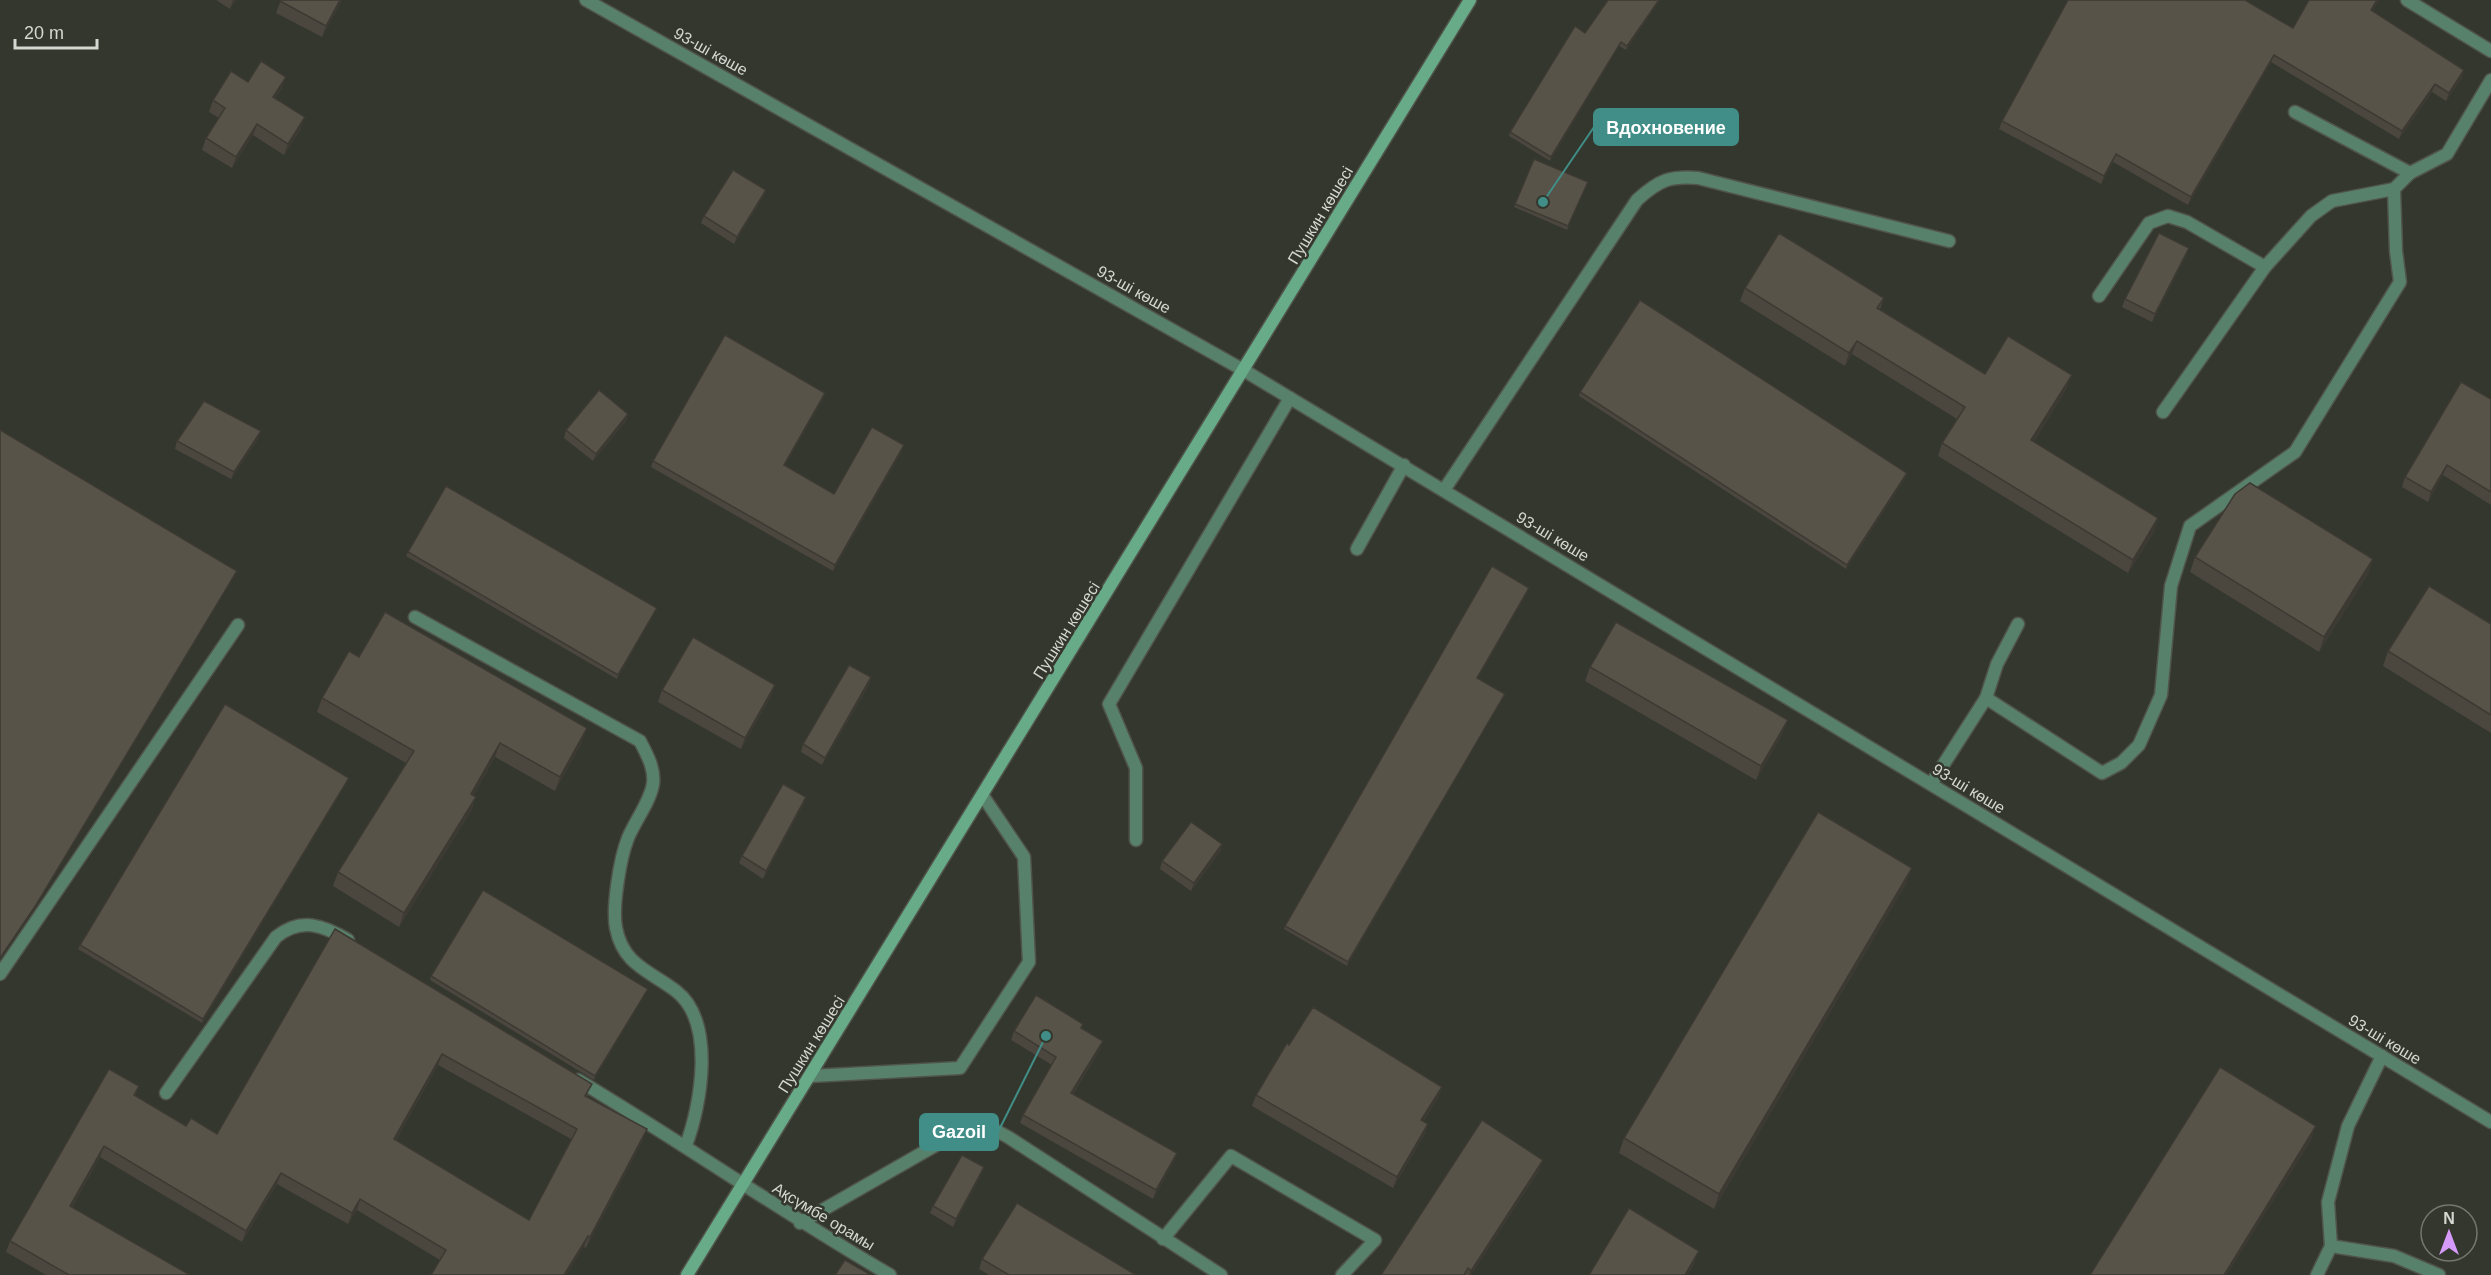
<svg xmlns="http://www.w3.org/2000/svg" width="2491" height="1275" viewBox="0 0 2491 1275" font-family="Helvetica,sans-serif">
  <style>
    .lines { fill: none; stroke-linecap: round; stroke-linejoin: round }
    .lane-casing { stroke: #50544b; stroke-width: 15 }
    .secondary-casing { stroke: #50544b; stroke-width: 15 }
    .lane { stroke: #58816b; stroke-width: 12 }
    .secondary { stroke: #68ab88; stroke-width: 12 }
    .wall { fill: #4b473f; fill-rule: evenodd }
    .shaded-wall { fill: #3d3a33 }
    .building { fill: #575349; stroke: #3d3a33; stroke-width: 1.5; fill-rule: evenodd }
    .labels { text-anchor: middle; stroke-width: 5; stroke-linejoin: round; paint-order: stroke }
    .street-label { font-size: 16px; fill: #d5d7d1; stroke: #33372d }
    .leader { fill: none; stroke: #408e87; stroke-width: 2 }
    .callout-dot { fill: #408e87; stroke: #33372d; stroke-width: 2 }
    .callout { fill: #408e87; stroke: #408e87; stroke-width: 2 }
    .callout-label { font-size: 18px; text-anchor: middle; font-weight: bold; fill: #fff }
  </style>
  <rect width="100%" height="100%" fill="#33372d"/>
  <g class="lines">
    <defs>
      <g id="lane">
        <path d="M586,0L1245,371L2491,1122"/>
        <path d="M2407,0L2491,51"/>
        <path d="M2295,112L2410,173"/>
        <path d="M2099,296L2149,223L2168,216L2187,222L2265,267"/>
        <path d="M2163,412L2265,267L2311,216L2332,201L2394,189"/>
        <path d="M1444,490L1637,200C1659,180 1669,176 1698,178L1949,241"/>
        <path d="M1357,549L1404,465"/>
        <path d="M415,617L640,741C647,755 655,768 653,784C650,802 635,821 628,838C620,858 612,907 616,928C623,965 650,971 676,991C716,1022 701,1105 686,1145"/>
        <path d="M2018,624L1997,664L1986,698L2102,773L2121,763L2139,745L2161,695L2171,586L2190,526L2295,452L2400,282L2396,251L2394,189L2410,173L2447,154L2491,80"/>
        <path d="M1931,784L1986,698"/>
        <path d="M1136,840V768L1109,704L1290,398"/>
        <path d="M0,974L238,625"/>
        <path d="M811,1076L960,1068L1029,962L1024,857L983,796"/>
        <path d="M578,1080C683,1143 783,1213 890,1275"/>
        <path d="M166,1093L276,937C301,917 323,925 348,940"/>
        <path d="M800,1223L978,1121L1008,1137L1221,1275"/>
        <path d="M1163,1239L1231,1156L1375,1240L1342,1275"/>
        <path d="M2331,1246L2394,1256L2439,1275"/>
        <path d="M2317,1275L2331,1246L2328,1202L2348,1126L2382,1056"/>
      </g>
      <path id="secondary" d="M687,1275L1470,0"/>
    </defs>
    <!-- lane casing -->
    <use href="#lane" class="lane-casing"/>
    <!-- secondary casing -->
    <use href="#secondary" class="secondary-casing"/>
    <!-- lane -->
    <use href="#lane" class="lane"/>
    <!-- secondary -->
    <use href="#secondary" class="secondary"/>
  </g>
  <!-- wall -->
  <g class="wall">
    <path d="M216,0H236L230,9Z"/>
    <path d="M281,0H342L322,37L276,13Z"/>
    <path d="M1660,0L1626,50L1619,46L1550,161L1509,136L1510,132L1585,33Z"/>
    <path d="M2309,0H2379L2372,11L2462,78L2446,101L2432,92L2399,139L2271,62L2188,205L2113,162L2101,184L1999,129L2002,121L2293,28Z"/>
    <path d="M248,82L282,88L275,99L301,129L284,155L253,135L232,168L202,150L206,138L219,118L209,112L213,100Z"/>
    <path d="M1534,159L1588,182L1567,230L1514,207Z"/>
    <path d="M766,190L763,197L734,244L701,223L704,216Z"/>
    <path d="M2189,248L2186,256L2152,322L2122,307L2125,299Z"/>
    <path d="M1745,288L1884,298L1880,309L1985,374L2067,388L2034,442L2158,518L2154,532L2128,573L1938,456L1942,443L1957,419L1852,354L1845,366L1740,301Z"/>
    <path d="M1580,392L1907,473L1906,477L1846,569L1579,396Z"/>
    <path d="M823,399L785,465L834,494L902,451L833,571L651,467L653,461Z"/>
    <path d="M2491,399V505L2443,475L2428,502L2402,487L2405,477Z"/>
    <path d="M628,414L626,421L593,461L564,438L566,430Z"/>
    <path d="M258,439L231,479L175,449L177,441Z"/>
    <path d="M408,552L657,608L617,679L406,556Z"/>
    <path d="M2195,557L2373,559L2368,574L2319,652L2190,572Z"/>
    <path d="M1529,588L1478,678L1503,697L1347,966L1284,929L1285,926Z"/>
    <path d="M2491,624V733L2383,666L2388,651Z"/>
    <path d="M359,657L582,742L555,791L495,757L473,796L476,797L471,811L399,927L333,886L338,872L406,763L317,712L322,698Z"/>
    <path d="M1590,667L1782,735L1756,780L1585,681Z"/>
    <path d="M871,677L869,685L822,765L801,752L803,744Z"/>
    <path d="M775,685L771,696L741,749L658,702L662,690Z"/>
    <path d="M349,778L347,782L202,1023L78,949L80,945Z"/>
    <path d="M806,797L803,805L763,879L739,863L742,856Z"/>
    <path d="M1222,844L1220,852L1191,891L1160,869L1162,861Z"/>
    <path d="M1907,882L1714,1209L1619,1153L1624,1138Z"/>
    <path d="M335,929L588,1095L587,1097L643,1140L586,1248L584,1247L440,1260L357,1210L348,1224L277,1184L242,1242L100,1157L72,1207L190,1275H46L6,1252L10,1241L139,1086L135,1096L186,1126L217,1134ZM438,1065L571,1139L529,1220L396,1140Z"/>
    <path d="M431,976L648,989L594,1080L430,980Z"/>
    <path d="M1081,1029L1100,1050L1073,1094L1177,1153L1174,1161L1153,1199L1020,1123L1023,1115L1052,1065L1011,1040L1014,1031Z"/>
    <path d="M1289,1045L1442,1087L1438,1098L1423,1122L1428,1124L1424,1135L1393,1188L1252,1106L1256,1095Z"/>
    <path d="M1540,1169L1471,1275H1381Z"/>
    <path d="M981,1175L953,1227L930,1213L933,1206Z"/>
    <path d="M982,1259L1136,1275H989L979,1269Z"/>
  </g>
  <!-- shaded-wall -->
  <g class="shaded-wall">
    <path d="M233,0H236L230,9Z"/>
    <path d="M340,0H342L322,37L326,26Z"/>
    <path d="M1659,0H1660L1626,50L1627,46Z"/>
    <path d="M2377,0H2379L2368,18L2371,10Z"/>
    <path d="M1621,42L1619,46L1550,161L1551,157Z"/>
    <path d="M2274,55L2271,62L2188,205L2191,197Z"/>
    <path d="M2464,70L2462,78L2446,101L2449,93Z"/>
    <path d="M286,77L282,88L269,108L273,97Z"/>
    <path d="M2435,84L2432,92L2399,139L2402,131Z"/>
    <path d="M305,117L301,129L284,155L288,144Z"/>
    <path d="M257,124L253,135L232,168L236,157Z"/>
    <path d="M2116,154L2113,162L2101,184L2104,176Z"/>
    <path d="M766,190L763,197L734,244L737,237Z"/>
    <path d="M2189,248L2186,256L2152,322L2155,314Z"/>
    <path d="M1857,341L1852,354L1845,366L1849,353Z"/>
    <path d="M2072,375L2067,388L2027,453L2031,440Z"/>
    <path d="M825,393L823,399L781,471L784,465Z"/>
    <path d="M628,414L626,421L593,461L596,454Z"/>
    <path d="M261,431L258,439L231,479L234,472Z"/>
    <path d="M904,445L902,451L833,571L835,565Z"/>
    <path d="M2447,465L2443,475L2428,502L2431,492Z"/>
    <path d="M1907,473L1906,477L1846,569L1847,565Z"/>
    <path d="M2158,518L2154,532L2128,573L2133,560Z"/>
    <path d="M2373,559L2368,574L2319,652L2324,637Z"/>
    <path d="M237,571L235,575L35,908L0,959V958Z"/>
    <path d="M1529,588L1528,592L1476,682L1477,678Z"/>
    <path d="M657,608L655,612L617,679L618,675Z"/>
    <path d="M871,677L869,685L822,765L825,758Z"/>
    <path d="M775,685L771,696L741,749L745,738Z"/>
    <path d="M1505,694L1503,697L1347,966L1348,962Z"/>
    <path d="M1788,720L1782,735L1756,780L1761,766Z"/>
    <path d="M587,728L582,742L555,791L560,777Z"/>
    <path d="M500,743L495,757L466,808L471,794Z"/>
    <path d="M349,778L347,782L202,1023L203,1019Z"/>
    <path d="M476,797L471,811L399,927L404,913Z"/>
    <path d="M806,797L803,805L763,879L766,871Z"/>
    <path d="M1222,844L1220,852L1191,891L1194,883Z"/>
    <path d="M1912,868L1907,882L1714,1209L1719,1194Z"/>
    <path d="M648,989L646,993L594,1080L595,1076Z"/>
    <path d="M1103,1041L1100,1050L1068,1101L1071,1093Z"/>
    <path d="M442,1054L438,1065L390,1150L394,1139Z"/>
    <path d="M1442,1087L1438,1098L1417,1132L1421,1120Z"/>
    <path d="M1428,1124L1424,1135L1393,1188L1397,1177Z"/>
    <path d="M2316,1126L2311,1141L2227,1275H2224Z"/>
    <path d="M647,1129L643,1140L586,1248L590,1237Z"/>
    <path d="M104,1146L100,1157L66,1217L70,1206Z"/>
    <path d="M1177,1153L1174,1161L1153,1199L1156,1190Z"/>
    <path d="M1543,1160L1540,1169L1471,1275H1469L1471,1271Z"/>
    <path d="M984,1167L981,1175L953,1227L956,1219Z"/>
    <path d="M281,1173L277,1184L242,1242L246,1231Z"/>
    <path d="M360,1199L357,1210L348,1224L352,1213Z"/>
    <path d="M588,1236L584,1247L567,1275H564Z"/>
    <path d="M1699,1251L1694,1265L1688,1275H1685Z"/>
  </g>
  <!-- building -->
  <g class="building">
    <path d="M281,0H340L326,26L280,1Z"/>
    <path d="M1608,0H1659L1627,46L1621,42L1551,157L1510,132L1575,26L1585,33Z"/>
    <path d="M2068,0H2245L2293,28L2309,0H2377L2371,10L2464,70L2449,93L2435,84L2402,131L2274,55L2191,197L2116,154L2104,176L2002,121Z"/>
    <path d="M261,61L286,77L273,97L305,117L288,144L257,124L236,157L206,138L225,108L213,100L231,71L248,82Z"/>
    <path d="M1534,159L1588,182L1568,226L1515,204Z"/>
    <path d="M733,170L766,190L737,237L704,216Z"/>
    <path d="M1779,233L1884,298L1877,308L1985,374L2008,336L2072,375L2031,440L2158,518L2133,560L1942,443L1965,407L1857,341L1849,353L1745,288Z"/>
    <path d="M2159,233L2189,248L2155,314L2125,299Z"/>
    <path d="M1640,300L1907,473L1847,565L1580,392Z"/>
    <path d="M725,335L825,393L784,465L834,494L872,427L904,445L835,565L653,461Z"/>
    <path d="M2461,382L2491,399V492L2447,465L2431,492L2405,477Z"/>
    <path d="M599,390L628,414L596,454L566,430Z"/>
    <path d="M204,401L261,431L234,472L177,441Z"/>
    <path d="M0,430L237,571L36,905L0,958Z"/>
    <path d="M2250,483L2373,559L2324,637L2195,557L2235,494Z"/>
    <path d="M446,486L657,608L618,675L408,552Z"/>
    <path d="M1492,566L1529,588L1477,678L1505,694L1348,962L1285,926Z"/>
    <path d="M2429,586L2491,624V715L2388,651Z"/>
    <path d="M385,612L587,728L560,777L500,743L471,794L476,797L404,913L338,872L414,751L322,698L349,651L359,657Z"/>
    <path d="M1616,622L1788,720L1761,766L1590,667Z"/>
    <path d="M693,637L775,685L745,738L662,690Z"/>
    <path d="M849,665L871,677L825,758L803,744Z"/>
    <path d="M225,704L349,778L203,1019L80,945Z"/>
    <path d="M783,784L806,797L766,871L742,856Z"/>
    <path d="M1818,812L1912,868L1719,1194L1624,1138Z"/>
    <path d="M1191,822L1222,844L1194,883L1162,861Z"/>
    <path d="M483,890L648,989L595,1076L431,976Z"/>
    <path d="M335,929L592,1084L585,1096L647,1129L590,1237L588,1236L564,1275H431L446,1250L360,1199L352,1213L281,1173L246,1231L104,1146L70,1206L190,1275H69L10,1241L109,1069L139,1086L134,1095L186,1126L191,1118L217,1134ZM442,1054L577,1129L529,1220L394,1139Z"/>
    <path d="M1036,995L1083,1024L1081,1028L1103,1041L1071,1093L1177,1153L1156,1190L1023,1115L1056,1057L1014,1031Z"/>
    <path d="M1313,1007L1442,1087L1421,1120L1428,1124L1397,1177L1256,1095L1287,1043L1289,1045Z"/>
    <path d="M2220,1067L2316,1126L2224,1275H2090Z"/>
    <path d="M1482,1120L1543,1160L1471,1271L1468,1268L1464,1275H1381Z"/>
    <path d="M962,1155L984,1167L956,1219L933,1206Z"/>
    <path d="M1017,1203L1136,1275H1009L982,1259Z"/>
    <path d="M1629,1208L1699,1251L1685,1275H1589Z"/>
    <path d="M845,1260L871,1275H835Z"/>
  </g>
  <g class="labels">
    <!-- street labels -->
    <g class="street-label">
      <text transform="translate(711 51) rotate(29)" y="6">93-ші көше</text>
      <text transform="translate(1320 215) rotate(-59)" y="6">Пушкин көшесі</text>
      <text transform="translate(1134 289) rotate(29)" y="6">93-ші көше</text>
      <text transform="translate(1553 536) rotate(31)" y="6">93-ші көше</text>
      <text transform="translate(1066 630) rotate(-58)" y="6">Пушкин көшесі</text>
      <text transform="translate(1969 788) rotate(31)" y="6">93-ші көше</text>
      <text transform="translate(2385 1039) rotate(31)" y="6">93-ші көше</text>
      <text transform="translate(811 1044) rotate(-58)" y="6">Пушкин көшесі</text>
      <text transform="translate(824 1216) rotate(31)" y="6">Ақсүмбе орамы</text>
    </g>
  </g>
  <!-- callouts -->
  <path class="leader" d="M1543 202L1594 127M1046 1036L998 1132"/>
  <g class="callout-dot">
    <circle cx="1543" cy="202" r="6"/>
    <circle cx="1046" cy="1036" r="6"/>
  </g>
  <g class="callout">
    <rect x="1594" y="109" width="144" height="36" rx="6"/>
    <rect x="920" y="1114" width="78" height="36" rx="6"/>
  </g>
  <g class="callout-label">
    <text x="1666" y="134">Вдохновение</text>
    <text x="959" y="1138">Gazoil</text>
  </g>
  <!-- north arrow -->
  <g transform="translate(2449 1233)"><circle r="28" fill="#33372d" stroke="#74776f" stroke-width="1.5"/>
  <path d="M0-4.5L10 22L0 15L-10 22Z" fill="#d69bfa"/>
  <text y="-9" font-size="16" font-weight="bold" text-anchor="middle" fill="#d5d7d1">N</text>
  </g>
  <!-- scale -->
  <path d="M15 39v9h82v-9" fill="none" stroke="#d5d7d1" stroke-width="3"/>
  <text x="24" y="39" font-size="18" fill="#d5d7d1" stroke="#33372d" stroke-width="4.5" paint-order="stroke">20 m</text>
</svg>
